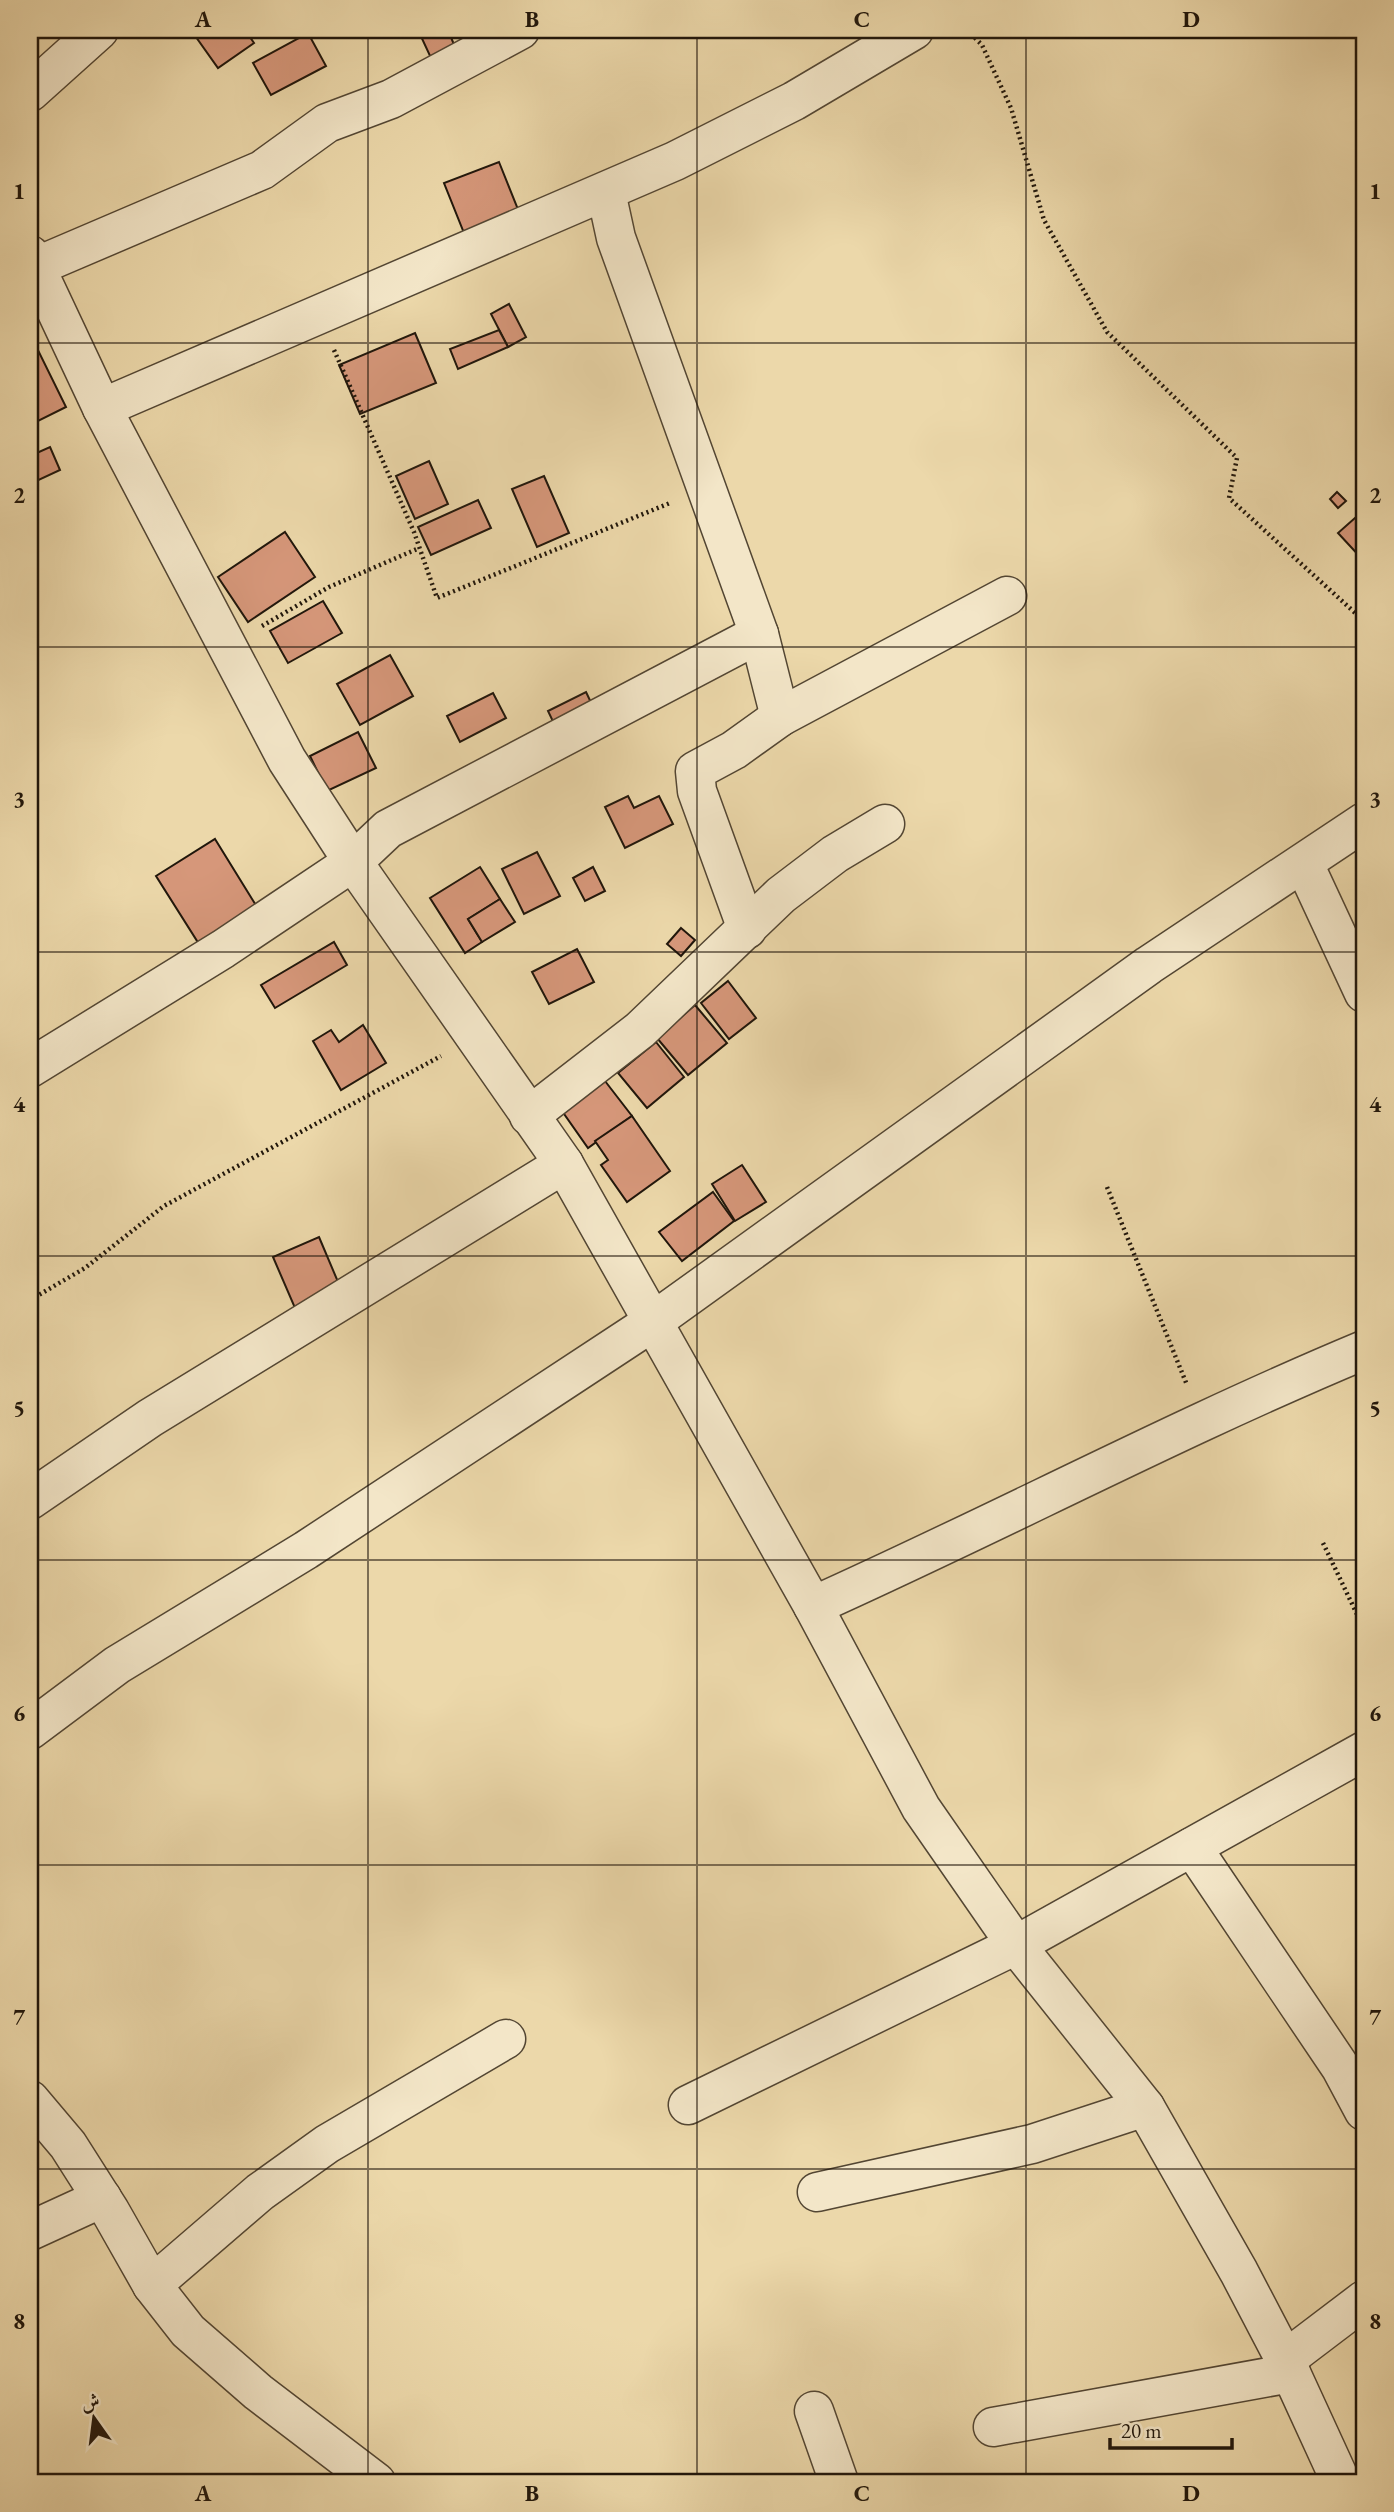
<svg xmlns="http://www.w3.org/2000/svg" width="1394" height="2512" viewBox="0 0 1394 2512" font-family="'EB Garamond',Amiri,serif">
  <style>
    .building { fill: #d6977a; stroke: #20160b; stroke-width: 2 }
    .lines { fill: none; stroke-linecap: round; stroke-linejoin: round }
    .minor-casing { stroke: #534633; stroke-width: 41 }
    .path { stroke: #20160b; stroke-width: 4.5; stroke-dasharray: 2 3.5; stroke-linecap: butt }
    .minor { stroke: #f3e6c8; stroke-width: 38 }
    .grid { fill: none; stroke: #20160b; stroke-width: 2; stroke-opacity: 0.55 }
    .neatline { fill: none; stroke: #20160b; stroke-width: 2.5 }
    .grid-label { font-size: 23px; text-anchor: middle; font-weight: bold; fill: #20160b }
  </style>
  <rect width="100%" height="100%" fill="#ecd8aa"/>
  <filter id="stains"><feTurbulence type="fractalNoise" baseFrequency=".00286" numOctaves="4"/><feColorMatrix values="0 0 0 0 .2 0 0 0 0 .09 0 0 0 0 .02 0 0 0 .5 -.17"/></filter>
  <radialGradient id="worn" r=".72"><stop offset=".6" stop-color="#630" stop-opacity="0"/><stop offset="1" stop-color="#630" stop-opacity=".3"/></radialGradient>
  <!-- building -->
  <g class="building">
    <path d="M191,30H245L254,43L218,68Z"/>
    <path d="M418,30H448L455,47L431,58Z"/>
    <path d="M308,33L326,66L271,95L253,63Z"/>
    <path d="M499,162L519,212L464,233L444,183Z"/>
    <path d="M509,304L526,337L508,347L491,314Z"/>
    <path d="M499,330L508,347L458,369L450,349Z"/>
    <path d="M415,333L436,383L360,414L339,365Z"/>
    <path d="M30,334L66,407L30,425Z"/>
    <path d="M50,447L60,470L30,484V456Z"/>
    <path d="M429,461L448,504L415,519L396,476Z"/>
    <path d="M544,476L569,533L537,547L512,489Z"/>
    <path d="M1337,492L1346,501L1338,508L1330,499Z"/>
    <path d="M478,500L491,528L431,555L418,527Z"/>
    <path d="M1364,510V559L1363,560L1338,533Z"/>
    <path d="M285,532L315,577L248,622L218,577Z"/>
    <path d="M323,601L342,633L288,663L270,631Z"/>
    <path d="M390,655L413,696L360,725L337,684Z"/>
    <path d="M586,692L596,713L558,732L548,711Z"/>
    <path d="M493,693L506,718L460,742L447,716Z"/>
    <path d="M358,732L376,768L327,791L310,756Z"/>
    <path d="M628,796L634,808L659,796L673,824L625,848L605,807Z"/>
    <path d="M215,839L257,907L199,944L156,876Z"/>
    <path d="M537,852L560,896L524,914L502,869Z"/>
    <path d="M480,867L500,899L468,919L482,942L465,953L430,898Z"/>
    <path d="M593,867L605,891L585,901L573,878Z"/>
    <path d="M500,899L515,922L482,942L468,919Z"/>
    <path d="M681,928L695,940L681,956L667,944Z"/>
    <path d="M334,942L347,965L275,1008L261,985Z"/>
    <path d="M577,949L594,982L549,1004L532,972Z"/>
    <path d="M728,981L756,1018L729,1039L701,1003Z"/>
    <path d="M695,1005L727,1043L688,1075L657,1038Z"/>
    <path d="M363,1025L386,1063L341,1090L313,1041L331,1030L339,1042Z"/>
    <path d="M656,1042L684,1077L647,1108L618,1073Z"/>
    <path d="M605,1081L632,1116L588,1148L562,1111Z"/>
    <path d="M632,1116L670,1171L627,1202L601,1165L608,1160L595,1141Z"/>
    <path d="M742,1165L766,1202L735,1221L712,1184Z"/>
    <path d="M713,1192L734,1221L682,1261L659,1232Z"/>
    <path d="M319,1237L341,1289L295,1308L273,1257Z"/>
  </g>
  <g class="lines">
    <defs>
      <g id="minor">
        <path d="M30,92L99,30"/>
        <path d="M606,192L616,238L759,634L780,717"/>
        <path d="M30,255L102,408L287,760L353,862L564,1164L813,1606L921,1808L1016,1945L1145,2107L1239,2272L1285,2360L1341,2482"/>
        <path d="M35,267L262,170L327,123L391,99L520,30"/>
        <path d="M102,408L675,161L794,101L914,30"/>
        <path d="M1304,864L1364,993"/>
        <path d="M747,929L697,791L695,771L734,750L780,717L1007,596"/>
        <path d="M30,1068L223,949L353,862L388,829L759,634"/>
        <path d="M529,1116L640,1030L781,895L835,854L885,824"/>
        <path d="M30,1500L150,1418L564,1164"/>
        <path d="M813,1606C998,1523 1177,1428 1364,1350"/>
        <path d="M30,1730L117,1665L306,1550L651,1323L1149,965L1364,822"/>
        <path d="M1192,1847L1341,2068L1364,2111"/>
        <path d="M30,2100L68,2145L110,2211L152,2285L188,2331L258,2392L376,2482"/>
        <path d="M688,2105L1016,1945L1364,1751"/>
        <path d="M817,2192L1032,2144L1145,2107"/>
        <path d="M30,2231L102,2198"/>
        <path d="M152,2285L260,2192L327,2144L506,2039"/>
        <path d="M1285,2360L1364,2300"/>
        <path d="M814,2411L839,2482"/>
        <path d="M993,2427L1291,2373"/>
      </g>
    </defs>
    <!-- minor casing -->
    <use href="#minor" class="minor-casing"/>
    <!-- path -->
    <g class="path">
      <path d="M967,30L982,45L1011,108L1044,220L1107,332L1237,458L1229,498L1364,621"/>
      <path d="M334,350L414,532L437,598L670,503"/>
      <path d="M262,626L329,587L417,549"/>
      <path d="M1107,1187L1187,1385"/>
      <path d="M30,1300L85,1268L164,1206L441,1056"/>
      <path d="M1323,1543L1364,1629"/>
    </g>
    <!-- minor -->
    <use href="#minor" class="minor"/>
  </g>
  <!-- grid -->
  <path class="grid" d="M368,30V2482M697,30V2482M1026,30V2482M30,343H1364M30,647H1364M30,952H1364M30,1256H1364M30,1560H1364M30,1865H1364M30,2169H1364"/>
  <!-- margin -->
  <rect width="1394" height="2512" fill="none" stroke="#ecd8aa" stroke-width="77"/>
  <!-- north arrow -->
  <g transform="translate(94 2418) rotate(346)" stroke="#f3e6c8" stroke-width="5" paint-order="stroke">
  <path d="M0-5L12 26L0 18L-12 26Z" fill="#20160b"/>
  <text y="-10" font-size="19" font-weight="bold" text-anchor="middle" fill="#20160b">ش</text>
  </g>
  <!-- scale -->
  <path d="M1110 2438v10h122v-10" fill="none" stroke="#20160b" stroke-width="3.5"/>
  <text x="1121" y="2438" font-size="21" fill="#20160b" stroke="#f3e6c8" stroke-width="5" paint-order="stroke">20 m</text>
  <rect x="38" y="38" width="1318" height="2436" class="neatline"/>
  <g class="grid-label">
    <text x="203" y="27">A</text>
    <text x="532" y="27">B</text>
    <text x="862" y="27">C</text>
    <text x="1191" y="27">D</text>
    <text x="19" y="199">1</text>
    <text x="1375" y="199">1</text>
    <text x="19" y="503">2</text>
    <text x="1375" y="503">2</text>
    <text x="19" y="807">3</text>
    <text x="1375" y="807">3</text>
    <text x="19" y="1112">4</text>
    <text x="1375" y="1112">4</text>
    <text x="19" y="1416">5</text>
    <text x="1375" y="1416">5</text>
    <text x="19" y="1721">6</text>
    <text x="1375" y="1721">6</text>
    <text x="19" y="2025">7</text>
    <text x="1375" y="2025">7</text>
    <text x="19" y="2329">8</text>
    <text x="1375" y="2329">8</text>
    <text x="203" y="2501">A</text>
    <text x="532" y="2501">B</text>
    <text x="862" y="2501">C</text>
    <text x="1191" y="2501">D</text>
  </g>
  <rect width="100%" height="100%" filter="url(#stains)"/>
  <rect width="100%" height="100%" fill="url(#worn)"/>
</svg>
